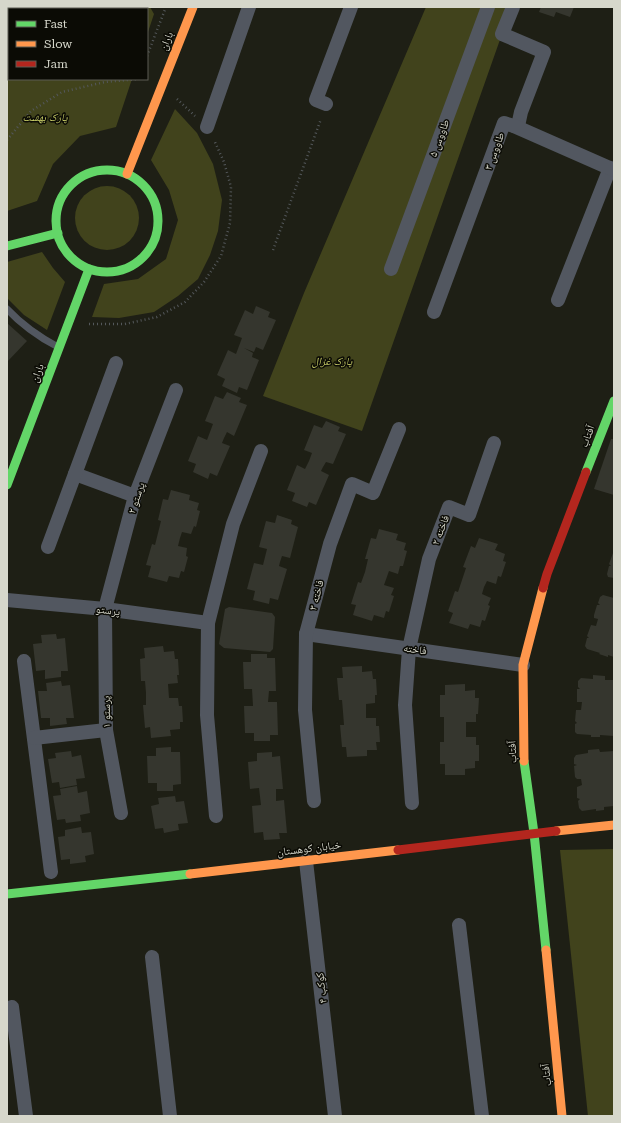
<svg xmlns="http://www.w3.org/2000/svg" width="621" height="1123" viewBox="0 0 621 1123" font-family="'Roboto Serif','Noto Naskh Arabic',serif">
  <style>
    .green { fill: #41431c }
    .building { fill: #35362e }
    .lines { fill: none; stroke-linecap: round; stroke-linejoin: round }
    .path { stroke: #54585b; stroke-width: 2.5; stroke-dasharray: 1 3; stroke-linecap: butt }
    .lane { stroke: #525760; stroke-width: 7 }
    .street { stroke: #525760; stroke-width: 14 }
    .fast { stroke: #63d668; stroke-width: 9 }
    .slow { stroke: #ff974d; stroke-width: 9 }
    .jam { stroke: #b3261e; stroke-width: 9 }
    .labels { text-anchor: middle; stroke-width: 3; stroke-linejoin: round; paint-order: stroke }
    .street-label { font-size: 11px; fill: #d6d7cb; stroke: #0b0b05 }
    .park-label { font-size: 11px; font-style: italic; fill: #c6cb66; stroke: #0b0b05 }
  </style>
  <rect width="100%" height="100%" fill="#1e1f15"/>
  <!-- green -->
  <g class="green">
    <path d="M10,7H150L154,14L147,35V9H9V79H132L116,127L80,136L53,164L37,201L7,211V9Z"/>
    <path d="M426,7H513L502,34L362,431L263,396L304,293Z"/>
    <path d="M175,109L197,133L213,164L222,200L218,231L210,255L198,279L178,296L154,312L119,318L92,317L104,284L138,279L166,259L178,220L169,190L151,160Z"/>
    <circle cx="107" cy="218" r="32"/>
    <path d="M42,252L53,268L65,282L47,330L24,315L7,298V262Z"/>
    <path d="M614,849V1116H588L560,850Z"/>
  </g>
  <!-- building -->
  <g class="building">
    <path d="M541,7H574L570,17L556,12L554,17L539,12Z"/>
    <path d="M256,306L270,312L268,317L276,320L263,350L256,347L254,352L244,348L253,353L252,357L259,360L247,390L239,387L237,393L222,386L225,379L217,375L228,350L236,354L242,338L234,335L245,310L253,314Z"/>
    <path d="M7,323L27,341L7,362Z"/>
    <path d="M227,392L241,398L239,402L247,405L234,436L227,432L224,438L211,432L224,438L222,443L230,446L217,476L210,473L208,479L193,472L196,464L188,461L198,436L207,440L213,424L205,421L215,396L223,399Z"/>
    <path d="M326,421L340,427L338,431L346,434L333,464L326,462L323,467L310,461L323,467L321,471L329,475L316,505L309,502L307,507L292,501L295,493L287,490L297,465L305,469L309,461L312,453L304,450L314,425L322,428Z"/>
    <path d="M611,439H614V495L594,489Z"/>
    <path d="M171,490L190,495L189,500L199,503L197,510L200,511L196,527L194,526L191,534L182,532L180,538L178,546L187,548L186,556L188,557L184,572L181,571L179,578L169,576L167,582L148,577L151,566L146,565L152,544L155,545L161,521L158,520L163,499L168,500Z"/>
    <path d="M277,515L292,520L291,524L298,527L290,558L282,556L280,562L279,566L287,569L278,600L270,598L269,604L253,600L255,591L247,589L254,563L263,565L267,549L259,547L266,521L275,523Z"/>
    <path d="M379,529L398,534L396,540L406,543L404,550L407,551L403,566H400L398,574L389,571L384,585L394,588L391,595L394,596L389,612L386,611L384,618L374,615L372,621L353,615L356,605L351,604L358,582L361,583L365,572L368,559H365L371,538L376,539Z"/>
    <path d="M479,538L498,544L495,550L505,554L503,561L506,562L501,577L498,576L496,584L487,581L484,587L482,594L491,598L488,605L490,606L485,621L482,620L480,627L470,624L468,629L449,623L453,613L448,611L455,591L458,592L466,568L463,567L471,546L475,548Z"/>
    <path d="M613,553H614V578L608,577L607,574L609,566H611L609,564Z"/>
    <path d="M603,595L614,598V657L608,655V657L599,654L600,653L587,649L585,646L587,638H589L587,636L591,625L596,626L598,619L594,618V615L597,605H600L598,603L600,597Z"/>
    <path d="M229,607L272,613L275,617L273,649L270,652L224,648L219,644L225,609Z"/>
    <path d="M56,634L57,639L65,638L68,671H61V677L45,679V670L36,671L33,644L42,643L41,635Z"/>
    <path d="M163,646L164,652L174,651L175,659H178L179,675H177L178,683L168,684L169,698H178L179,706H182L183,722H180V729L170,730L171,736L151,738L150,727L145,728L143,705H146V693L145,681H141L140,659L145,658L144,648Z"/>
    <path d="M251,654H267V658H275L276,691H269L268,702H277L278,735H270V741H254V733H245L244,706H253L252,689H244L243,662H251Z"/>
    <path d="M362,666V672L372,671L373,679H376L377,695H375V703L366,704V718H376V726H379L380,742H376L377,750H367V756L347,757L346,747H342L340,725H344L343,712L342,700H339L337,678H343L342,667Z"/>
    <path d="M593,675L605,676V680H614V736L600,735V737H591V735L577,734L575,732V724L577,723L575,721L576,710H581L582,702H577V689H580L578,687V681L581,678L593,679Z"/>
    <path d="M61,681L62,686L70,685L74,718H66L67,724L50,726V718H41L38,691H47L46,683Z"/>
    <path d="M465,684V691L475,690V698H479L478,714H476V722H466V737H476V745H479V761H475V768L465,769V775H445V764H440V742H444V717H440V695H445V685Z"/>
    <path d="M171,747V752H180L181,784L173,785V791H157V783H148L147,756H156V748Z"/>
    <path d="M599,749L600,752L614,751V806L604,807V810L596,811V809L582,811L579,808L578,801L580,799L577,798V787L582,785L581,779H577L575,777L574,766L577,765L574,764V758L576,755L588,753V750Z"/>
    <path d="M71,751L72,757L81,755L85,778L76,779L77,785L60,788L59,782L52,783L48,759L56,758L55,753Z"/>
    <path d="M272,752V757L280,756L283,789H276V801L284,800L287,833H279L280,839L264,840L263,832L254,833L252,806L261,805L259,788L250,789L248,762L257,761V753Z"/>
    <path d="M77,786L78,793L87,791L90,813L80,815L81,821L66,823L65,819L57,820L53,796L61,795L60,789Z"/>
    <path d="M175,796L176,802L184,801L188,823L178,824L179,830L164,833L163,828L155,829L151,806L159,804L158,798Z"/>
    <path d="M81,827L82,833L91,832L94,854L85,856L86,862L70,864V859L61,860L58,837L65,836V830Z"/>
  </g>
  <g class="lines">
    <!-- path -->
    <g class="path">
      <path d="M147,56L166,7"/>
      <path d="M177,99L195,116"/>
      <path d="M7,140L31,111L62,92L105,82L138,79"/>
      <path d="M273,250L321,119"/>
      <path d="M89,324H125L157,317L185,302L204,282L221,256L230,223L231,187L224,162L214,140"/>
    </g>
    <!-- lane -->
    <path class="lane" d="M7,309C22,325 39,337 58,347"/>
    <!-- street -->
    <g class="street">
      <path d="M513,7L502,34L544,52L521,112L518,126H514"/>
      <path d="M326,104L316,100L351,7"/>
      <path d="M207,127L249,7"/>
      <path d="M391,269L488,7"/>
      <path d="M558,300L610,168"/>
      <path d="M434,312L504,123L514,126L614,170"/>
      <path d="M75,474L135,496"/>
      <path d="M48,547L116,363"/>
      <path d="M7,600L105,609L208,623"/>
      <path d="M306,634L523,665"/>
      <path d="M24,661L51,872"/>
      <path d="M34,738L106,730"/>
      <path d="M314,801L305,710L306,634L330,544L352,484L373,493L399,429"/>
      <path d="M412,803L405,705L409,649L429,559L449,507L469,515L494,443"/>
      <path d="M121,813L106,730L105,609L135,496L176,390"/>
      <path d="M216,816L207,715L208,623L233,524L261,451"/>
      <path d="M306,861L335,1116"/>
      <path d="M459,925L482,1116"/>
      <path d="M152,957L170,1116"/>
      <path d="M12,1007L26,1116"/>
    </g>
    <!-- fast -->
    <g class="fast">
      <circle cx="107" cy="221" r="51"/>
      <path d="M7,246L58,233"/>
      <path d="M586,472L614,401"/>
      <path d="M7,485L89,269"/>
      <path d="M524,761L534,833L546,950"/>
      <path d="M7,894L190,874"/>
    </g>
    <!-- slow -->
    <g class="slow">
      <path d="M127,174L193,7"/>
      <path d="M524,761L523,665L543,588"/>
      <path d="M556,831L614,825"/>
      <path d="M190,874L398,850"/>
      <path d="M546,950L562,1116"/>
    </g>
    <!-- jam -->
    <g class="jam">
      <path d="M543,588L547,574L586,472"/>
      <path d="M398,850L556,831"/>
    </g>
  </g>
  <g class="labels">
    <!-- street labels -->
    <g class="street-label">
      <text transform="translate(166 41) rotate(-68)" y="4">باران</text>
      <text transform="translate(439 138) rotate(-70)" y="4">طاووس ۵</text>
      <text transform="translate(494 151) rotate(-70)" y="4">طاووس ۳</text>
      <text transform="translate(37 373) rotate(-69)" y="4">باران</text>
      <text transform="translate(587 436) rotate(-69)" y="4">آفتاب</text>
      <text transform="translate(136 498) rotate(-72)" y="4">پرستو ۲</text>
      <text transform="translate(440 530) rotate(-69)" y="4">فاخته ۲</text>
      <text transform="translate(316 595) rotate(-76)" y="4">فاخته ۳</text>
      <text transform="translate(108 610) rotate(7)" y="4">پرستو</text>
      <text transform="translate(415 649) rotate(8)" y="4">فاخته</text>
      <text transform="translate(106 712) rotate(-91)" y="4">پرستو ۱</text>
      <text transform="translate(512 752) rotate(-93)" y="4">آفتاب</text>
      <text transform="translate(309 848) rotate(-7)" y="4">خیابان کوهستان</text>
      <text transform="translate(321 988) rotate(-97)" y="4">کوکب ۴</text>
      <text transform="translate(546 1075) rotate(-96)" y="4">آفتاب</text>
    </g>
    <!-- park labels -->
    <g class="park-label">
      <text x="45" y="121">پارک بهشت</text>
      <text x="332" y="365">پارک غزال</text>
    </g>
  </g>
  <!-- border -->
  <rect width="621" height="1123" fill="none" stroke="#d6d7cb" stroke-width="16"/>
  <!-- legend -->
  <rect x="8" y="8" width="140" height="72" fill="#0b0b05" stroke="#5c5d54"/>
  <rect x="16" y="21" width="20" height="6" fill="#63d668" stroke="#5c5d54"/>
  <text x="44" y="28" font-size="12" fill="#d6d7cb">Fast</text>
  <rect x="16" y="41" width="20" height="6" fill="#ff974d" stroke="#5c5d54"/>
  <text x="44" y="48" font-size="12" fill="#d6d7cb">Slow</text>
  <rect x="16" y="61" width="20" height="6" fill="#b3261e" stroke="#5c5d54"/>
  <text x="44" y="68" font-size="12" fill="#d6d7cb">Jam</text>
</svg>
